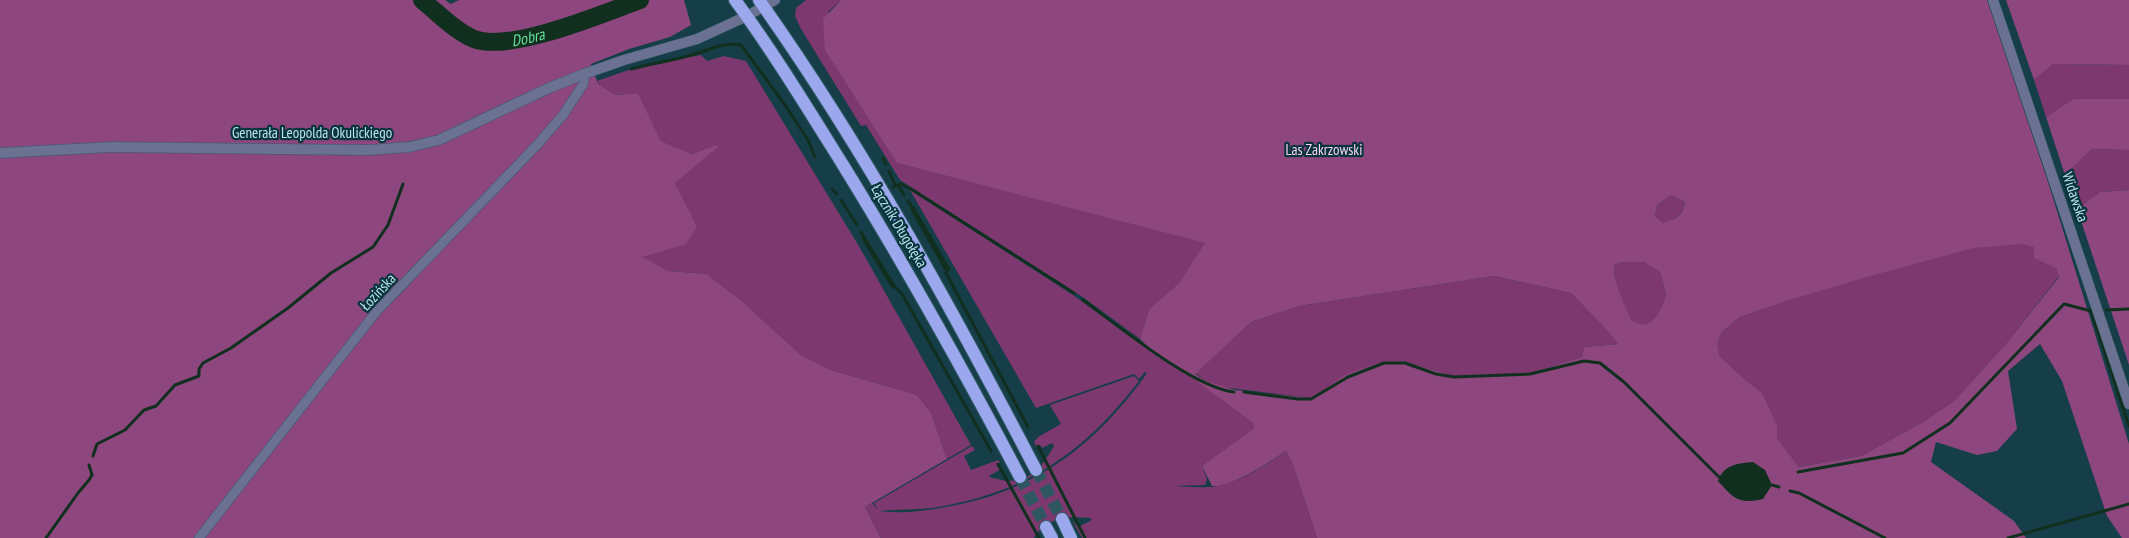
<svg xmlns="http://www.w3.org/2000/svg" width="2129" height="538" viewBox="0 0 2129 538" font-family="'PT Sans Narrow',sans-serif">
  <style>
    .green { fill: #7d396f }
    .forest { fill: #8e477e; fill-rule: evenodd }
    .water { fill: #112f1e }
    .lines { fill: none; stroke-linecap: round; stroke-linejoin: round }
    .stream { stroke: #112f1e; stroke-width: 3 }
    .river { stroke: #112f1e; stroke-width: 18 }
    .primary-tunnel { stroke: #2e5761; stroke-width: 12; stroke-dasharray: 12 6; stroke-linecap: butt }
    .minor-casing { stroke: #335c66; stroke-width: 10 }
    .tertiary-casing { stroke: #335c66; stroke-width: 11 }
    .primary-casing { stroke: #335c66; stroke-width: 14 }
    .minor { stroke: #6b7193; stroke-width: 9 }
    .tertiary { stroke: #6b7193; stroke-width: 10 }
    .primary { stroke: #9ca8ee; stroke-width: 12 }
    .labels { text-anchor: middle; stroke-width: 4.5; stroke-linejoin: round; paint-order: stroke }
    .street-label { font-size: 15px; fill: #bee3ed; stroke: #08343d }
    .park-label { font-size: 15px; fill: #fbd2f0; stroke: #08343d }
    .water-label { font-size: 16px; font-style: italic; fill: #66e29d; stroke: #08343d }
  </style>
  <rect width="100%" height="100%" fill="#153e48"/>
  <!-- green -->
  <g class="green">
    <path d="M806,0H841L828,12L897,163L1206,243L1179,283L1149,309L1140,339L1084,298L900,180L866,125L861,126L801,29L795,16L796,8Z"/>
    <path d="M701,55L707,61L724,56L746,61L860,248L971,445L947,459L931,413L917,395L831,370L801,355L744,303L707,274L669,271L641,257L696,227L675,183L716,145L692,154L661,141L638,93L616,95L598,84L597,81L643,65Z"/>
    <path d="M2053,64L2129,65V99H2073L2046,117L2034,80Z"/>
    <path d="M2092,149L2129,150V190L2100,192L2077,209L2065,175Z"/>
    <path d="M2048,182L2056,268L2059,276L2005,345L1954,401L1923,422L1861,456L1799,467L1777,438V426L1513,538L1717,344L1722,332L1740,317L1793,299Z"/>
    <path d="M910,190L1073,295L1157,356L1198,382L1219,392L1236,410L1253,423L1256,428L1202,466L1207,479L1205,485L1171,486C1185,486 1203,489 1217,486C1237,483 1270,463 1286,451L1292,462L1317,538H1082L1072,520L1078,527L1092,520L1090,518C1069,516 1046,517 1034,538H881L865,507L872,503L878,510L874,503L972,446L975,450L964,456L971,470L998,460L1000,463L996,466L1001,469L989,476L991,478C997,478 1002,481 1008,481C1034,480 1042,466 1054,446L1052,443L1042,448L1040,445L1036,446L1034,442L1038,437L1061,424L1050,405L1134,376L1139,381C1082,455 1025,493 932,508C915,510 896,509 879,511C903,514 927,511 951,506C1036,491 1098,443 1147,373L1145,372L1139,379L1134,374L1036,408Z"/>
    <path d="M1671,195L1685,202C1682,216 1676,219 1663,223L1655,216L1657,205Z"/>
    <path d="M1622,262H1644L1660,272L1666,294C1664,302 1657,319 1649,323C1644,326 1638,323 1632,322C1626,309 1612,279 1614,265Z"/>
    <path d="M1494,276L1571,293L1604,327L1618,344L1584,347L1582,357L1531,373L1454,376L1403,361L1311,398L1222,387L1206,381L1195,373L1251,322L1299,306Z"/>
  </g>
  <!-- forest -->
  <g class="forest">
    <path d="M0,0H445L451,4L459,0H684L691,25L670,37L629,49L591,64L598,84L616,95L638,93L661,141L692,154L716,145L718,147L675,183L697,227L686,244L642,257L669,271L707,274L744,303L801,355L831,370L917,395L931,413L947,459L865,507L881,538H0Z"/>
    <path d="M841,0H1987L2048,182L2129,444V538H2122L2107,516L2062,381L2040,344L2008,371L2017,429L1997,451L1977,455L1936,442L1931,462L2014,521L2026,538H1317L1292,462L1286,451C1270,462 1230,488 1212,486L1202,466L1255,428L1253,423L1198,382L1157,356L1140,339L1149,309L1179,283L1205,243L897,163L825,50L823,19ZM1671,195L1685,202C1682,217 1677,218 1663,223L1655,216L1657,205ZM2022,244L2034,247V258L2056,268L2059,277L2005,345L1954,401L1923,422L1861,456L1799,467L1777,438V426L1762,393L1746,381L1719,356L1717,344L1722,332L1740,317L1793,299L1870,276L1973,248ZM1622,262H1644L1660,272L1666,294C1664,302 1657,319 1649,323C1644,326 1638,323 1632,321C1626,309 1612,278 1614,265ZM1494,276L1571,293L1604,327L1618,344L1584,347L1582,357L1531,373L1454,376L1403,361L1381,362L1347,374L1311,398L1235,390L1206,381L1195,374L1251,322L1299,306Z"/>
    <path d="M2006,0H2129V65L2053,64L2034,80Z"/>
    <path d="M2073,99H2129V150L2092,149L2065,175L2046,117Z"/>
    <path d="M2129,190V365L2077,209L2100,192Z"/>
  </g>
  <!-- water -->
  <g class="water">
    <path d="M914,206L951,270L946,273L910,209Z"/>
    <path d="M865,236L896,286L892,289L861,238Z"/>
    <path d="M1753,462L1765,470L1772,485L1763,499C1739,505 1733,498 1718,481C1723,465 1738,463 1753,462Z"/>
  </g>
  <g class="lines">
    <!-- stream -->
    <g class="stream">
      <path d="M631,69C650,64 670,61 688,56C705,52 724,41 741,45L785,105L808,140L815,157"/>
      <path d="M883,158L886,164"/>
      <path d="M889,171L895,185"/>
      <path d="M898,185L904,195"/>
      <path d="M893,187L901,184L911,189L1074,293"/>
      <path d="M832,189L837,194"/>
      <path d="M841,200L857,225"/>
      <path d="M908,201L912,207"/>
      <path d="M861,232L864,237"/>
      <path d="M946,273L1028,427"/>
      <path d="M895,287L902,294L991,451"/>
      <path d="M1083,300C1119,326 1192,387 1234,392"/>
      <path d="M2106,310L2129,309"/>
      <path d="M1244,392L1298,399H1311L1348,377L1384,363H1405L1436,374L1454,377L1530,374L1584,361L1600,363L1624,382L1719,477"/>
      <path d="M1038,446L1085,538"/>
      <path d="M93,456L97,444L125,430L144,410L156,406L175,385L199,376V369L203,363L231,348L288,308L331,273L373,247L388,225L403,184"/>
      <path d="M998,464L1039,538"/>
      <path d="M1798,472L1903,453L1950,423L2064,304L2091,311L2129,426"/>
      <path d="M1772,485L1779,487"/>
      <path d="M1790,491L1799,493L1885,538"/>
      <path d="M46,538L78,493L89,480L92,475L89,465"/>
      <path d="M2008,538L2129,504"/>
    </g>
    <!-- river -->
    <path class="river" id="s1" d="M422,0C438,13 455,31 474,39C510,53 604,13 640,0"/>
    <!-- primary-tunnel -->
    <g class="primary-tunnel">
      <path d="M1036,470L1062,519"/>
      <path d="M1020,477L1046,527"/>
    </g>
    <defs>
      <path id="minor" d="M199,538L376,312L537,145L563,115L584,83V74"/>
      <g id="tertiary">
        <path d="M1993,0L2129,404"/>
        <path d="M0,153L111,147L369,150L409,147L439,140L549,88L584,74L624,60L697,39L747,16L775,0"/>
      </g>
      <g id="primary">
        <path d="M735,0C774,53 808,109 843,165C906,267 964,371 1020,477"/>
        <path d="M759,0C864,148 952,309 1036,470"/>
        <path d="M1062,519L1071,538"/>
        <path d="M1046,527L1052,538"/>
      </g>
    </defs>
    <!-- minor casing -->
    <use href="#minor" class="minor-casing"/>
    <!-- tertiary casing -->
    <use href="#tertiary" class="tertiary-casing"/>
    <!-- primary casing -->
    <use href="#primary" class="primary-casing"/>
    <!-- minor -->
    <use href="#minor" class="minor"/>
    <!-- tertiary -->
    <use href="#tertiary" class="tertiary"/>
    <!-- primary -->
    <use href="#primary" class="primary"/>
  </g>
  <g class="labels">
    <!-- street labels -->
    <g class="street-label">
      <text x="312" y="138">Generała Leopolda Okulickiego</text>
      <text transform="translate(2075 197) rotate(71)" y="5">Widawska</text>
      <text transform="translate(899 226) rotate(59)" y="5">Łącznik Długołęka</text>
      <text transform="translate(378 292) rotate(-47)" y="5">Łozińska</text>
    </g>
    <!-- park labels -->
    <g class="park-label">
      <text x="1324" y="155">Las Zakrzowski</text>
    </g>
    <!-- water labels -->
    <g class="water-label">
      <text dy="6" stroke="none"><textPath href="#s1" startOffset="120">Dobra</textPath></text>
    </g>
  </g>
</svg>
